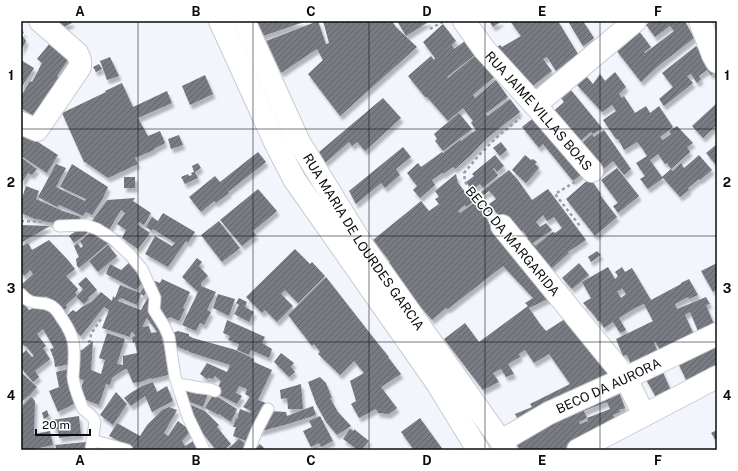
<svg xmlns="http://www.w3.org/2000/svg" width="738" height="471" viewBox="0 0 738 471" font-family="'Public Sans',sans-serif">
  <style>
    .building { fill: url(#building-hatch); fill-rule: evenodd; filter: url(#shadow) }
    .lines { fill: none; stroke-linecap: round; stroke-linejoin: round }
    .lane-casing { stroke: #c8cbd2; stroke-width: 13 }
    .street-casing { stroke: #c8cbd2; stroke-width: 24 }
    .path { stroke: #9a9ca1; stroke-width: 2.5; stroke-dasharray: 3 3; stroke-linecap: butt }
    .lane { stroke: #fff; stroke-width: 11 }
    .street { stroke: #fff; stroke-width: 22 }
    .grid { fill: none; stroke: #0a0b0d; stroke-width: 1; stroke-opacity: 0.55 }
    .labels { text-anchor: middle; stroke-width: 3; stroke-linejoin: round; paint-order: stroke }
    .street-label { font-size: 13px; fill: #0a0b0d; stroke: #fff }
    .neatline { fill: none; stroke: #0a0b0d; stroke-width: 1.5 }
    .grid-label { font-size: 13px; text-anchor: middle; font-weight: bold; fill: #0a0b0d }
  </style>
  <defs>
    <pattern id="building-hatch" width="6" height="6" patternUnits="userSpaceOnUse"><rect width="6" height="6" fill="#797c82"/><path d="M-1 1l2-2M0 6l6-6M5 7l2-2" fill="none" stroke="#616469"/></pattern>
    <filter id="shadow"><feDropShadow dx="2.5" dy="4.5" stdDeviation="1" flood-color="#0004"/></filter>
  </defs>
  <rect width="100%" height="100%" fill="#f2f5fc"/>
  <!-- building -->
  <g class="building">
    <path d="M56,21H71L72,23L64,27Z"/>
    <path d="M262,21H307L260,37L254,23Z"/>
    <path d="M318,21L326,44L329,43L323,21H392L396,27L417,47L340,116L308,74L323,60L317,49L281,73L266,41Z"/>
    <path d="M397,21H430L406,36Z"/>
    <path d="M489,21H502L493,27Z"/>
    <path d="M510,21H558L578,54L556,71L547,57L543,59L552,71L530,88L493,50L500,45L502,47L521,36Z"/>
    <path d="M572,21H583L594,38L583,46L569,23Z"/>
    <path d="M651,21H685L694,38L657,67L641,82L616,50L639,31L651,47L644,52L645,53L674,31L670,26L655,37L646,25Z"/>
    <path d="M443,24L456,41L445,51L452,45L454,49L469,38L480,51L447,77L448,78L476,55L494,77L473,95L475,98L496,80L508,97L485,114L488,116L510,99L520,112L486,139L471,155L455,169L453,167L443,174L442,173L432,180L435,185L420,198L413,190L417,186L407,173L418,163L421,167L442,152L443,153L460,140L461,141L476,130L471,123L473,121L463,108L448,121L427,97H425L408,76L431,56L434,60L435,58L423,42Z"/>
    <path d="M21,31L24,32L22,35L26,41L21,51Z"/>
    <path d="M54,38L72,54L57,76L64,81L40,120L21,108V96L30,81L32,82L42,63L37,59Z"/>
    <path d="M696,46L716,71L711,75L707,70L699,76L701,79L697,83L691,74L687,76L693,83L664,106L659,99L673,87L662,73Z"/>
    <path d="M110,57L119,76L107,80L100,61Z"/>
    <path d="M21,60L34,68L21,88Z"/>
    <path d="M99,64L102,69L96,72L93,67Z"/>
    <path d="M615,72L626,87L619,94L622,98L624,96L635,113L646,106L650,113L659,106L673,127L660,137L663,140L671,134L669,131L677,126L693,143L687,147L690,152L671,169L673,171L681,163L684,168L699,155L712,170L700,180L699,179L688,188L689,190L680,197L663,178L648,189L640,179L645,176L636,163L647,156L642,148L637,142L624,150L618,139H616L603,120L616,111L612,105L602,112L576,84L587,77L593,84L600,74L605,81ZM658,154L665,164L667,163L671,169L662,177L650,160Z"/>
    <path d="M205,75L213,94L190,105L182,86Z"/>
    <path d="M122,83L133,107L167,91L172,103L138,118L148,136L160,131L165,143L154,149V150L135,158L138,164L108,178L85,162H84L62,113L106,92L105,91Z"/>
    <path d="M571,90L602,128L593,134L591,132L578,143L549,115L564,102L561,98Z"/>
    <path d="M383,98L401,118L365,151L357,142L352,146L349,142L325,163L319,152Z"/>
    <path d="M717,103V125L703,138L692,126Z"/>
    <path d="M541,112L587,170L573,181L543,144L539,148L522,127Z"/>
    <path d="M459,113L472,129L443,151L435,141L437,139L434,134Z"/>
    <path d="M604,130L631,169L624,175L613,161L599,173L578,147L592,134L594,137Z"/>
    <path d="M21,131L58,155L47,173L21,156Z"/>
    <path d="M179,135L183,145L171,149L168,139Z"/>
    <path d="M501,142L507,150L500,156L493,148Z"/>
    <path d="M717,144V166L706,153Z"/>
    <path d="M403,147L411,157L396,169L400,175L385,188L381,183L356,204L349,191Z"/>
    <path d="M258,152L266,162L228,192L229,193L216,203L214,201L201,212L189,197L215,176L220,182Z"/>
    <path d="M495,155L504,166L497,172L494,168L493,169L498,175L483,188L480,184L472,190L466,182L474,176L472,174Z"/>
    <path d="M525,155L531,160L533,159L537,162L535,164L539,168L526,183L512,170Z"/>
    <path d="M22,158L37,169L32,175L28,173L21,184V159Z"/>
    <path d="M198,163L201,168L195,172L198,178L185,184L181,177L188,174L189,176L192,175L191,173L194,172L192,166Z"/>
    <path d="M56,164L66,168L56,187L85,201L86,199L60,187L72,164L108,187L102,200L92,215L86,212L83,216L66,208L59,205L57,207L38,197Z"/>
    <path d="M617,168L639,196L618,213L613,206L618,203L601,180Z"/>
    <path d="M509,170L518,180L532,200L548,189L586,240L568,252L569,253L551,269L524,240L528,238L523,231L516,236L489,204L496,199L494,196L489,191L484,195L481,192ZM543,215L547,221L554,217L562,228L555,233L553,232L535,246L533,243L552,230L546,223L540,227L536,222Z"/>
    <path d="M456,174L458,183L473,202L466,207L465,205L458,211L460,213L478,200L495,236L550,298L529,308L540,324L546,331L568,317L614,377L518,420L515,414L532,407L530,404L570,384L549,354L534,363L525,350L519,354L520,357L508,364L514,374L506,377L501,369L493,373L499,382L483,390L444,339L465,323L479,342L528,306L525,303L533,298L503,266L448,309L446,308L432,320L385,266L390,262L373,240L421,201L429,211L439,204L435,199L439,197L435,191Z"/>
    <rect x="124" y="177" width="11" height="11"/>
    <path d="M590,178L601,194L600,195L617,217L595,236L566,199Z"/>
    <path d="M26,186L39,191L36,199L63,211L81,217L79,223H54L42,221V220L35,219L21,213V201Z"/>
    <path d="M258,189L277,211L253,231L256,235L242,246L220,220Z"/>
    <path d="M135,198L133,201L151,213L144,225L139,222L137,224L150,233L138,249L122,238L126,230L117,224L125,213L121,210L109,230L105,227L104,229L92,221L107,200Z"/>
    <path d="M163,213L195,232L188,243L186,241L168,267L145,254L155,236L172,246L175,243L153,229L152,231L146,227L152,217L158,221Z"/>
    <path d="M219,221L240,248L222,262L201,235Z"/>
    <path d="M21,225L50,226L21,243Z"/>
    <path d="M82,227L92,229L74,243L69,236Z"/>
    <path d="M94,230L111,241L79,268L77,266L76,259L79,257L74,246L77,243L81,248L83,246L80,241Z"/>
    <path d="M49,240L68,260L75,269L66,276L78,289L75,293L77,295L66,305L67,308L61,312L46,296L42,299L24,296L21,292V285L33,274L30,270L24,276L21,272V247L28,243L32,250Z"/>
    <path d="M108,245L117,256L98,272L89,261Z"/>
    <path d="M295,249L310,264L312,262L325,276L298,303L285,290L281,294L293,306L277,322L265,310L262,313L246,297Z"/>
    <path d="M597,251L601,255L591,262L588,257Z"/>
    <path d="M197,258L202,262L199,266L208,276L201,283V286L216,292L207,310L211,312L204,325L200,323L196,331L182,325L198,292L182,277Z"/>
    <path d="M132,260L145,280L136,290L106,274L110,264L121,270Z"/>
    <path d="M579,263L589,275L572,289L562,278Z"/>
    <path d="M717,263V289L713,292L701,271Z"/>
    <path d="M608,267L615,279L618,276L615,272L622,267L625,272L632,268L651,300L681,284V283L689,279L698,295L689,299L688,297L675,304L677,309L706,297L710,304L706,305L714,324L698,331L690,312L685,315L696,339L662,354L655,341L654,343L661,358L633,370L627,355L623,356L616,339L653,321L644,304L635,308L619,318L626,330L620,333L613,322L604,328L600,321H598L593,314L583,303L591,298L582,282ZM622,288L626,294L621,298L617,291L621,290Z"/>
    <path d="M86,277L97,290L88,298L89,299L84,304L76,297L83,289L78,284Z"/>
    <path d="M326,277L376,341L389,357H388L401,374L381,387L397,408L389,414L378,413L376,409L359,418L351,404L356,401L350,381L364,373L354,361L340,375L318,354L320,352L314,344L312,346L288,315Z"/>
    <path d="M162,279L190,292L183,308L185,309L179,321L170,317L163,321L157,311L153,282L155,281L160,283Z"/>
    <path d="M120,285L140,293L145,285L147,291L144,296L141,294L137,305L121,298L120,300L119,299L118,301L141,310L149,295L161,332L163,344L167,343L172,374L152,379L151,378L138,383V382L133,383L127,369L123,370L112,378L110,385L106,384L99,405L81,398L79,392L84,380L75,378L76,351L82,350L93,341L91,370L101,374L105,360L99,358L107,333L125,339L117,364L123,365V356L137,353L135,342L133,343L132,337L135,336L134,333L131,332L130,337L102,328L109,310L104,307L81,336L67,324L63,319L73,310L76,312L82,307L91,302L101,292L112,301L113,296L115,298ZM147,318L157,332L151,333L149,326L142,327Z"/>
    <path d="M218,294L235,299L229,316L213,308Z"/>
    <path d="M239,298L247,302L245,307L254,312L249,322L234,314L239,305L236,303Z"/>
    <path d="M21,300L29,310L33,308L51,307L70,341L71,364L55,367L54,359L50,349L54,348L43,329L37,334L46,346L43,348L50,359L35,371L39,377L33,382L21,368V355L26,350L32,357L34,356L26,346H24L21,342Z"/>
    <path d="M227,320L265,337L262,343L272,349L269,358L251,350L249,355L237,350L239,344L228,340L230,336L223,333Z"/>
    <path d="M178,331L189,334V336L193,338L236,350L254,359V362L272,370L258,400L266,403L249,442L233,436L236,427H233L236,418L237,419L240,409L250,413L251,411L243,407L250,397L245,394L247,389L239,386L236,393L242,396L237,404L215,393L221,381L215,376L213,379L209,378L207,379L200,374L207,363L227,372L230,365L189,352V351L185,350L173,345L170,334Z"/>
    <path d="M717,339V372L689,386L677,361Z"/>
    <path d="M281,353L294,363L291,367L295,372L289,377L274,362Z"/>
    <path d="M661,368L672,393L657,399L644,376Z"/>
    <path d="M68,369L74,404L58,412L49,391L59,387L56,372Z"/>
    <path d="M21,372L37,387L30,395L21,402Z"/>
    <path d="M320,377L326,383L332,398H330L338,412L351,426L337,435L326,422L316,404L308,382Z"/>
    <path d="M153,382L157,392L167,386L173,401L152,412L145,396L131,406L124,398L132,392L142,386Z"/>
    <path d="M301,384L303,409H288L287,398L281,399L280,390Z"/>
    <path d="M181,386L209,391L203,407L185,400Z"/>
    <path d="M618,389L625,408L619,410L620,412L613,415L617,423L572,446L564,450H520L514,440ZM607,402L610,409L587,418L588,421L580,424L579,422L587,418L584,411Z"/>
    <path d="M116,392L127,404L113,425L100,415Z"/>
    <path d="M213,394L237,409L231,422L219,414V415L205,408Z"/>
    <path d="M31,397L35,401L34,434L50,431L53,445L30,450H21V429L23,405Z"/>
    <path d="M186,403L205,411L219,425L217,427L231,444L224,450H216L192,420Z"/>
    <path d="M313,406L316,415L288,424L258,432L269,411L286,412L287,416Z"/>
    <path d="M169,407L177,410L164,433L168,436L178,421L191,431L182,441L185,446L193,441L198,450H136L109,436L117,423L140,436L147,425L162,410Z"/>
    <path d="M47,410L49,416L44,419L42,413Z"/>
    <path d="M79,416L81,435L59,438L58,429L54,430L52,420Z"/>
    <path d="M320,416L333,441L321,447L319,443L311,447L303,431L312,427L309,421Z"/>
    <path d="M420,418L441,447L443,450H414L401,432Z"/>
    <path d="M350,429L354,431V429L369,441L361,450H358L343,439Z"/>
    <path d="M717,430V442L711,433Z"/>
    <path d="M239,439L249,446L247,450H227Z"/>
    <path d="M86,442V447L88,450H57L55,445L75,443Z"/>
    <path d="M260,444L266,450H254Z"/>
  </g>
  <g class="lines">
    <defs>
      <g id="lane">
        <path d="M59,226L86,225L97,229L113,239L131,256L142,269L155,298L154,310L164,326L169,337L175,377L188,417L204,450"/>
        <path d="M21,294C33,309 43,298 54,308C58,311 60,316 63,320C73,335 75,343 74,361C74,366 73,371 73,377C74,388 79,399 83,409C88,413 93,415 95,422L91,450"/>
        <path d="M178,385C188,384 192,387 202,388C208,389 209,388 215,391"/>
        <path d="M92,440L127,450"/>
        <path d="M249,450L257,430L268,409"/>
      </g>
      <g id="street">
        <path d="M220,21L275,142L294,179L437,383L478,450"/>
        <path id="s1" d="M244,21L299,142L363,246L501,441L506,450"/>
        <path id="s2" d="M464,21L484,49L535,105L592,171"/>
        <path d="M700,21L713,55L717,62"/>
        <path d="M535,105L635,21"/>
        <path d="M21,123L37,130L80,67V60L77,53L40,21"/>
        <path d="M502,226L626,378L644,415"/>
        <path id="s3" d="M501,441L549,413L626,378L717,334"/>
        <path d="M578,450L717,377"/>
      </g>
    </defs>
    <!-- lane casing -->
    <use href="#lane" class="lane-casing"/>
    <!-- street casing -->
    <use href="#street" class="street-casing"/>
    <!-- path -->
    <g class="path">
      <path d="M430,29L444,21"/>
      <path d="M575,182L555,194L580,226"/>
      <path d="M490,212L465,182L464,173L480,154L496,138L520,118"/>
      <path d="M21,221L45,222"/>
      <path d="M88,342L90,341L91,334L101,319"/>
    </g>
    <!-- lane -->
    <use href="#lane" class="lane"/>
    <!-- street -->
    <use href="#street" class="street"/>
  </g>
  <!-- grid -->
  <path class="grid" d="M138,21V450M253,21V450M369,21V450M485,21V450M600,21V450M21,129H717M21,236H717M21,342H717"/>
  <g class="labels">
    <!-- street labels -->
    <g class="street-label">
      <text dy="5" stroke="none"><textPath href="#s2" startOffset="117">RUA JAIME VILLAS BOAS</textPath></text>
      <text dy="5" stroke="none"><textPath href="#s1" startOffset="252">RUA MARIA DE LOURDES GARCIA</textPath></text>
      <text transform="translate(513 241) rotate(50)" y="5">BECO DA MARGARIDA</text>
      <text dy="5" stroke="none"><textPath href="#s3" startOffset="121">BECO DA AURORA</textPath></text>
    </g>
  </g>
  <!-- border -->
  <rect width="738" height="471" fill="none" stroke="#ffffff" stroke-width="44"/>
  <!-- scale -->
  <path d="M36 429v6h54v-6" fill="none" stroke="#0a0b0d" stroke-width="2"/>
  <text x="42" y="429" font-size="12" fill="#0a0b0d" stroke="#ffffff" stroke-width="3" paint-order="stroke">20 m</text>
  <rect x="22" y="22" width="694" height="427" class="neatline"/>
  <g class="grid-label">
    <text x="80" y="16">A</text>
    <text x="196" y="16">B</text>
    <text x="311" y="16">C</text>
    <text x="427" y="16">D</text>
    <text x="542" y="16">E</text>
    <text x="658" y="16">F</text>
    <text x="11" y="80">1</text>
    <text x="727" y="80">1</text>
    <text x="11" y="187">2</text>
    <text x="727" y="187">2</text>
    <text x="11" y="293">3</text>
    <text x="727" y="293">3</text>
    <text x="11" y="400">4</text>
    <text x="727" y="400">4</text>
    <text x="80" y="465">A</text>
    <text x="196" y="465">B</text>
    <text x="311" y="465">C</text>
    <text x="427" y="465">D</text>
    <text x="542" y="465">E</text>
    <text x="658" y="465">F</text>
  </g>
</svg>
